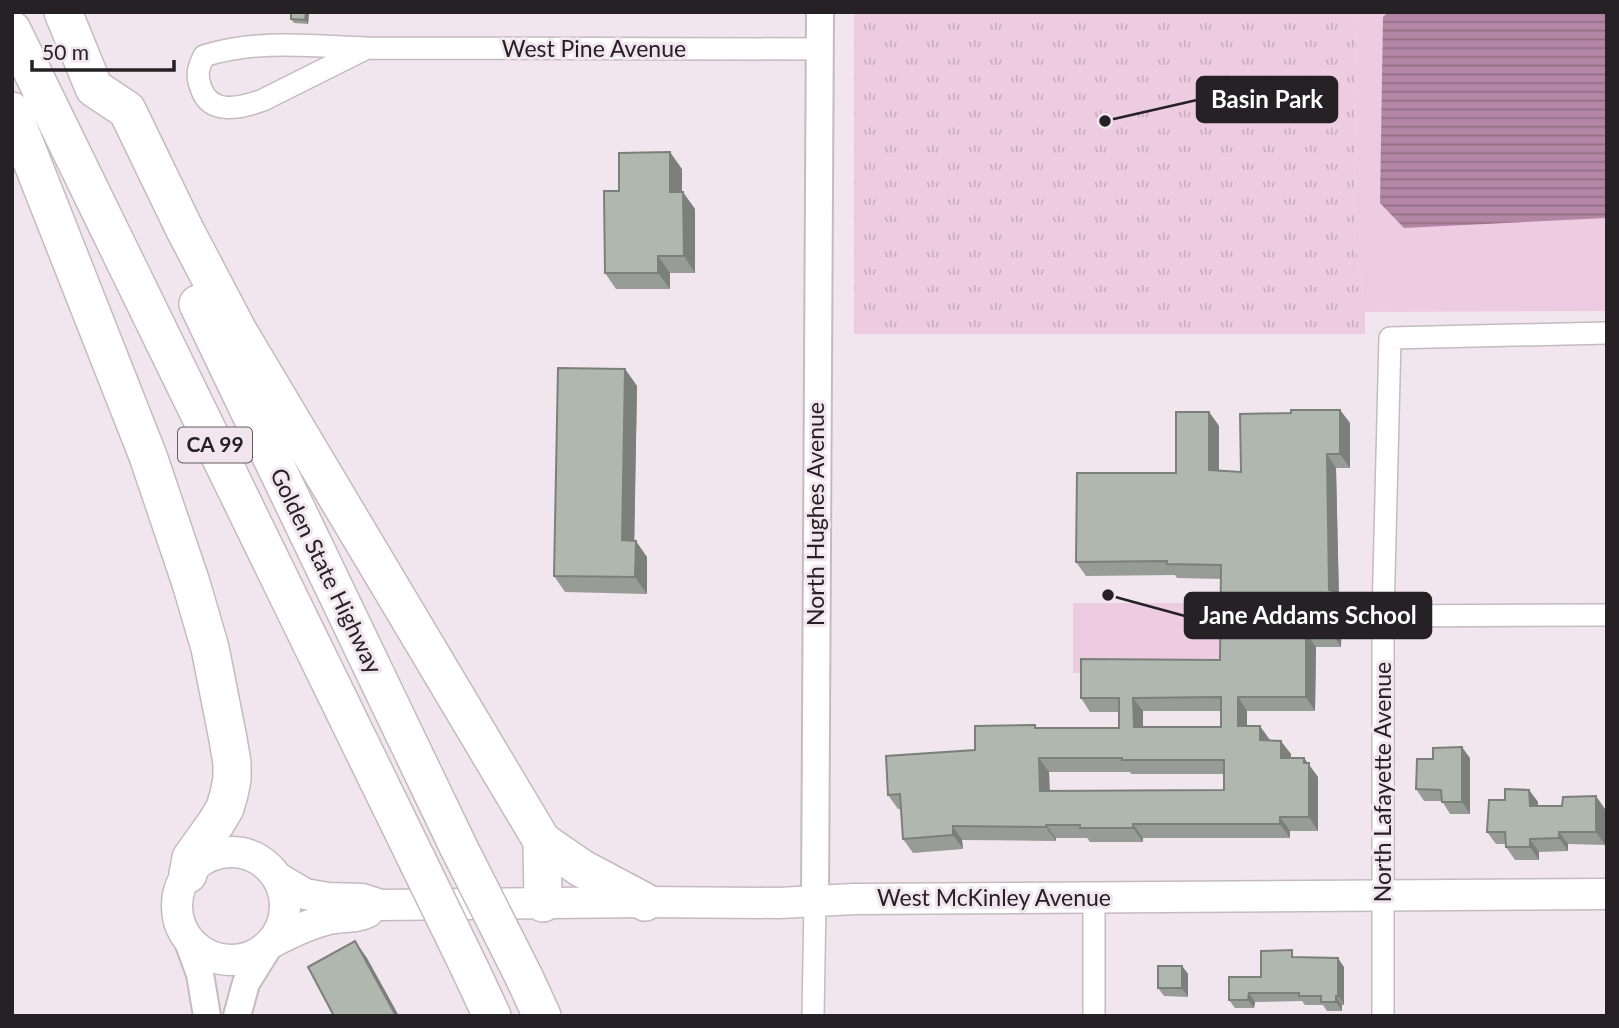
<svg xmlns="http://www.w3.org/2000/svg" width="1619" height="1028" viewBox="0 0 1619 1028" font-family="Lato,sans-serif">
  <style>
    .grass { fill: #edcbe1 }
    .park { fill: url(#park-tufts) }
    .water { fill: url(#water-rules) }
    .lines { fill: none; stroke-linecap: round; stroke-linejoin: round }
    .minor-casing { stroke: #c5bac1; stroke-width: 24 }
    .tertiary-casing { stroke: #c5bac1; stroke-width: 30 }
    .secondary-casing { stroke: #c5bac1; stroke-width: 33 }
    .motorway-casing { stroke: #c5bac1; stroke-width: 40 }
    .minor { stroke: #fff; stroke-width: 21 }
    .tertiary { stroke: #fff; stroke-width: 26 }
    .secondary { stroke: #fff; stroke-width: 30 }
    .motorway { stroke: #fff; stroke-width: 37 }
    .motorway-bridge-casing { stroke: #c5bac1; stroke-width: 40; stroke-linecap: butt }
    .motorway-bridge { stroke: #fff; stroke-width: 37 }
    .wall { fill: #979d96; fill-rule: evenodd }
    .shaded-wall { fill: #7b807a }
    .building { fill: #b0b7ae; stroke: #7b807a; stroke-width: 2; fill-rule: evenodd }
    .labels { text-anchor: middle; stroke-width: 6; stroke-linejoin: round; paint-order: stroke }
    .shield { fill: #f2e6ee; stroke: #625c61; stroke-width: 2 }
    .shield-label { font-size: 21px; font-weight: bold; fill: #252124 }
    .street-label { font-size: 23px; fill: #252124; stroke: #f2e6ee }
    .leader { fill: none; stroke: #252124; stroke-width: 2.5 }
    .callout-dot { fill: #252124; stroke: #f2e6ee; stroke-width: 2.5 }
    .callout { fill: #252124; stroke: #252124; stroke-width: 2.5 }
    .callout-label { font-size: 24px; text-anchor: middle; font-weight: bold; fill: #fff }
  </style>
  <defs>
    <pattern id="park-tufts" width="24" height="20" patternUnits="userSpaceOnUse" patternTransform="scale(1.75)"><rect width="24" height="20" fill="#edcbe1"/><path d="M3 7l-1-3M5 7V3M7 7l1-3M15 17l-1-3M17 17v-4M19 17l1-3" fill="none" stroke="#cbaec1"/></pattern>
    <pattern id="water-rules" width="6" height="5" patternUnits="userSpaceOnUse" patternTransform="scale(1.75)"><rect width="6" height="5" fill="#b486a5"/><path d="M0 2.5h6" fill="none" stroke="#926d86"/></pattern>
  </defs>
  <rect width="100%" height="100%" fill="#f2e6ee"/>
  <!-- grass -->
  <g class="grass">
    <path d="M1357,12H1607V311L1365,312L1354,230Z"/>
    <path d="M1073,603H1230V674L1073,673Z"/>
  </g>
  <!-- park -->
  <path class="park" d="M854,12H1357L1354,230L1365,312V334H854Z"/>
  <!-- water -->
  <path class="water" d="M1388,12H1607V218L1404,228L1380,203L1383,17Z"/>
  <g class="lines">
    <defs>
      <g id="minor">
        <path d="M367,48L263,100C241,108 210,116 201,88C196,75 198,68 204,56C257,39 312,46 367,48L820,49"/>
        <path d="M1383,616L1607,615"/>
        <path d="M813,1016L815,902"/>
        <path d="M1094,1016V898"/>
        <path d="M1383,1016V616L1390,338L1607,333"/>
      </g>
      <g id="tertiary">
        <path d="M815,902L820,12"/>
        <path d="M186,936L200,974L207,1016"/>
        <path d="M237,1016L246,983L271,943"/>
      </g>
      <g id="secondary">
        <circle cx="231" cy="906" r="54"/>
        <path d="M278,878L305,894L328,898L362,899L381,905L645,902L779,903L854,899L1607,894"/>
        <path d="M271,943C290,933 308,924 329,919C342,916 357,918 368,912"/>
      </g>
      <g id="motorway">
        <path d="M63,12L94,88L127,110L185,230L238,331L542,841L581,868L645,902"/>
        <path d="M12,30L417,860"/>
        <path d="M12,111L148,456L191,583L210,648L228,739L232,763V779L229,794L225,808L216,823L191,858L188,874"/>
        <path d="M198,304L458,846"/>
        <path d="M542,841L543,903"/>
        <path d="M471,971L492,1016"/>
        <path d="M524,977L542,1016"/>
      </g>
    </defs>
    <!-- minor casing -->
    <use href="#minor" class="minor-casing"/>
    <!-- tertiary casing -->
    <use href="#tertiary" class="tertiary-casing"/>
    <!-- secondary casing -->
    <use href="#secondary" class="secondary-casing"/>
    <!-- motorway casing -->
    <use href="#motorway" class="motorway-casing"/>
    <!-- minor -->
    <use href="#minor" class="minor"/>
    <!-- tertiary -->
    <use href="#tertiary" class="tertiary"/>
    <!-- secondary -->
    <use href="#secondary" class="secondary"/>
    <!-- motorway -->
    <use href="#motorway" class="motorway"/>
    <defs>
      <g id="motorway-bridge">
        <path d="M458,846L524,977"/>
        <path d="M417,860L471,971"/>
      </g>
    </defs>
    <!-- motorway-bridge casing -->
    <use href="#motorway-bridge" class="motorway-bridge-casing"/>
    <!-- motorway-bridge -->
    <use href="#motorway-bridge" class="motorway-bridge"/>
  </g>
  <!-- wall -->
  <g class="wall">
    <path d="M291,12H309L308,24L294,23L291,19Z"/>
    <rect x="652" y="12" width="27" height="1"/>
    <path d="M682,169V192L695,209V273H670V289H616L605,273L619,191Z"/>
    <path d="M625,369L637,386L634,541L647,557V594L565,592L554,576Z"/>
    <path d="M1340,410L1350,423V468H1336L1339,600L1342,603L1341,647H1316L1315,711H1247V726L1291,754V758H1304L1318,777V831H1290V838H1143V842H1090L1087,838H1056V841L962,840L963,849L913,853L903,839L901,809H898L888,795L975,750L1035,725L1037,728H1119V712H1090L1081,698L1220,660L1221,579L1177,578L1175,575L1086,576L1076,562L1176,473L1209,412L1219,426V471L1241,472L1291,413ZM1143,711H1221V727H1143ZM1049,772H1130L1131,774H1224V790L1050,791Z"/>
    <path d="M1470,758V814H1450L1442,801H1424L1416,789Z"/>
    <path d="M1529,790L1538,802V806L1605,809V845L1568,844V851L1539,852V860H1515L1506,847V844H1496L1487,832L1505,800Z"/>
    <path d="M1297,958L1344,967V1005H1342V1011H1327L1323,1005H1305L1302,1001L1255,1002L1254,1008H1235L1229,1000L1261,977Z"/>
    <path d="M1182,966L1188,974V997L1164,996L1158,988Z"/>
  </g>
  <!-- shaded-wall -->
  <g class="shaded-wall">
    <path d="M306,12H309L308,24L305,20Z"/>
    <path d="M670,152L682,169V209L670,192Z"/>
    <path d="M683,192L695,209V273L684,256Z"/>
    <path d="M658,256L670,273V289L658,273Z"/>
    <path d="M625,369L637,386L634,557L622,540Z"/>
    <path d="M1340,410L1350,423V468L1340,454Z"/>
    <path d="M1209,412L1219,426V484L1209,470Z"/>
    <path d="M1327,454L1336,468L1339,600L1342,603L1341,647L1332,633L1329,590Z"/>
    <path d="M636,541L647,557V594L635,577Z"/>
    <path d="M1306,633L1316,647L1315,711L1306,697Z"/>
    <path d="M1238,697L1247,711V740L1238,726Z"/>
    <path d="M1133,698L1143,711V741L1134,727Z"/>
    <path d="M1260,726L1270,740H1260Z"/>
    <path d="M1281,741L1291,754V772L1281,758Z"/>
    <path d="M1462,747L1470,758V814L1462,802Z"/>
    <path d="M1039,758L1049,772L1050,805L1040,791Z"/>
    <path d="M1304,758L1318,777V831L1309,817Z"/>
    <path d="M1529,790L1538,802V818L1530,806Z"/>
    <path d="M1596,796L1605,809V845L1596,832Z"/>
    <path d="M1280,817L1290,831V838L1280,824Z"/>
    <path d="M1133,824L1143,838V842L1133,828Z"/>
    <path d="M1046,825L1056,838V841L1046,827Z"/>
    <path d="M953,826L962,840L963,849L953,835Z"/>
    <path d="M1559,832L1568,844V851L1559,838Z"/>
    <path d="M1530,839L1539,852V860L1530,847Z"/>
    <path d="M355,941L367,958L399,1016H396Z"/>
    <path d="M1338,958L1344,967V1005L1338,996Z"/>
    <path d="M1182,966L1188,974V997L1182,988Z"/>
    <path d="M1249,993L1255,1002L1254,1008L1248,1000Z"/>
    <path d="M1336,996L1342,1005V1011L1336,1002Z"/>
  </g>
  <!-- building -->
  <g class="building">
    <path d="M291,12H306L305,20L291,19Z"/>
    <path d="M670,152V192H683L684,256H658V273H605L604,191H619V153Z"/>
    <path d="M558,368L625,369L622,540L636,541L635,577L554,576Z"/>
    <path d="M1291,410H1340V454H1327L1329,590H1332V633H1306V697H1238V726H1260V740L1281,741V758H1304V763H1309V817H1280V824H1133V828H1080V825H1046V827L953,826V835L903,839L900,794L888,795L886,756L975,750V726L1035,725V728H1119V698H1081V659L1220,660L1221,565L1167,564V561L1076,562L1077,473H1176V412H1209V470L1241,472L1240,414L1291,413ZM1221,697V727H1134L1133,698ZM1039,758H1122V760H1224V790L1040,791Z"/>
    <path d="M1462,747V802H1442L1441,790L1416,789L1417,759H1433V748Z"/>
    <path d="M1505,789L1529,790L1530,806H1562L1563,797L1596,796V832H1559V838L1530,839V847H1506L1505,832H1487L1489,800H1505Z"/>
    <path d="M355,941L396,1016H334L308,967Z"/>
    <path d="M1292,950V957L1338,958V996H1336V1002H1321V996H1299V993H1249L1248,1000H1229V977H1261V951Z"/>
    <rect x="1158" y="966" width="24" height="22"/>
  </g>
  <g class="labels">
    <!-- shield labels -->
    <rect class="shield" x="178" y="427.5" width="74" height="35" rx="5"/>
    <g class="shield-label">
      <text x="215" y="452">CA 99</text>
    </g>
    <!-- street labels -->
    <g class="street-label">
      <text x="594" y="57">West Pine Avenue</text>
      <text transform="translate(816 514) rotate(-90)" y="8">North Hughes Avenue</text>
      <text transform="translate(326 571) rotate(64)" y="8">Golden State Highway</text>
      <text transform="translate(1383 782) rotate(-90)" y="8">North Lafayette Avenue</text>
      <text x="994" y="906">West McKinley Avenue</text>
    </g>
  </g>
  <!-- callouts -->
  <path class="leader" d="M1105 121L1197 100M1108 595L1185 616"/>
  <g class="callout-dot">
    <circle cx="1105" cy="121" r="7"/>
    <circle cx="1108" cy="595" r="7"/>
  </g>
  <g class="callout">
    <rect x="1197" y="77" width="140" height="45" rx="7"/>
    <rect x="1185" y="593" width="246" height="45" rx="7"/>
  </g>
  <g class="callout-label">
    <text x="1267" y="108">Basin Park</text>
    <text x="1308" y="624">Jane Addams School</text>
  </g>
  <!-- border -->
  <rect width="1619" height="1028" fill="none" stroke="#252124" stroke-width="28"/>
  <!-- scale -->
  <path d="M32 60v10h142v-10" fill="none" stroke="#252124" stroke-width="3.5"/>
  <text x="42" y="60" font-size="21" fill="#252124" stroke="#f2e6ee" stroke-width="5" paint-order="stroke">50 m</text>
</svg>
